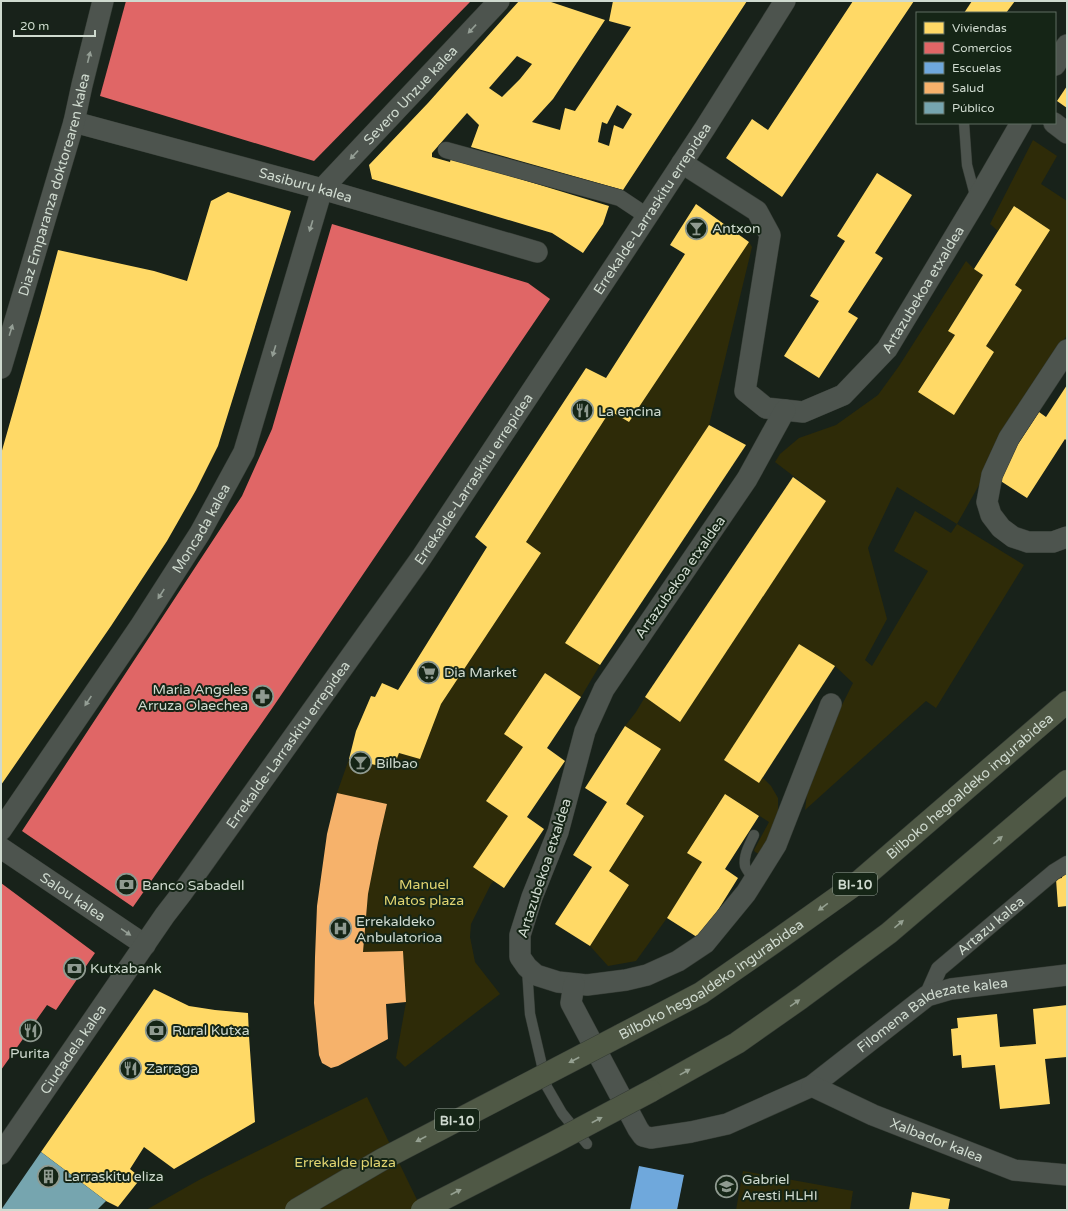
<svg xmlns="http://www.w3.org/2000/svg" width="1068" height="1211" viewBox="0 0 1068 1211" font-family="'Varela Round',sans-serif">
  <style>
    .green { fill: #2e2b08; fill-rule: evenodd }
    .homes { fill: #ffd966; fill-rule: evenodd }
    .shops { fill: #e06666 }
    .schools { fill: #6fa8dc }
    .health { fill: #f6b26b }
    .public { fill: #76a5af }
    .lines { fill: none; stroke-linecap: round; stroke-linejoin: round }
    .service-casing { stroke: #353c35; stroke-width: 11 }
    .pedestrian-casing { stroke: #353c35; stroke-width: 17 }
    .minor-casing { stroke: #353c35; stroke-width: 22 }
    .motorway-casing { stroke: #353c35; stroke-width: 23 }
    .service { stroke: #4d544e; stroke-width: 10 }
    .pedestrian { stroke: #4d544e; stroke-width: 16 }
    .minor { stroke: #4d544e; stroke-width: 21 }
    .motorway { stroke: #4f5845; stroke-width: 22 }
    .motorway-bridge-casing { stroke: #353c35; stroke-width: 23; stroke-linecap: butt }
    .motorway-bridge { stroke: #4f5845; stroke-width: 22 }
    .oneway { fill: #949e95 }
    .oneway2 { fill: #95a091 }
    .labels { text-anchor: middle; stroke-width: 4; stroke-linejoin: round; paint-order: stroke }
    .shield { fill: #152516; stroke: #97a498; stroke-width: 1 }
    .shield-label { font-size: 13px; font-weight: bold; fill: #cfdacf }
    .street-label { font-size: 14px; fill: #cfdacf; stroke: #152516 }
    .poi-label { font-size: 14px; fill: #cfdacf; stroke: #152516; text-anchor: start }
    .park-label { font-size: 14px; fill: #e1d470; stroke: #152516 }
  </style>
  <rect width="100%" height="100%" fill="#18221a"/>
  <!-- green -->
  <g class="green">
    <path d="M1033,140L1057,156L1041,184L1067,201V335L1005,431L983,478L957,524L1024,565L936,708L926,701L805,810L808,786L826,737L853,683L835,666L799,644L725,760L759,783L763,778L771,786L778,798V815L772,835L759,854L755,852L754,850L769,822L725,794L687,853L702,862L667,918L636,961L608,966L590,946L629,885L609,871L644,816L626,804L661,749L625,726L636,712L645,697L680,722L826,501L775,462L780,454L799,438L836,425L878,395L899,366L966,261L974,269L983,275L948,330L955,335L918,391L954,414L994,352L986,346L1022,290L1015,285L1050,230L1014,206L998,231L990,224ZM897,487L957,524L951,533L915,511L894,551L928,571L872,666L865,660L887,619L868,548Z"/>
    <path d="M749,242L752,247L709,425L565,643L600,665L581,697L545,673L523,747L486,801L508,816L494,881L491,884L471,924L470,937L475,962L500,994L405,1067L396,1058L406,1002L403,951L363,952L368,894L378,843L387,804L337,793L349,759L393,769L399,753L420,759L441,704L541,553L526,542L610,411L629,422Z"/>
    <path d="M367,1097L422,1210H146L199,1180Z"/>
    <path d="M743,1171L853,1191L850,1210H736Z"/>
  </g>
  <!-- homes -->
  <g class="homes">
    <path d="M519,1H548L605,20L553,99L532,122L560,130L565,108L575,111L631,27L609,21L613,1H747L623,190L471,147L479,125L467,113L432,153V157L450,162L451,158L609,206L603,224L583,253L552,233L372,179L369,165L428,103ZM517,56L532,64L520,79L502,97L489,88ZM617,105L632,114L623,129L614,125L609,146L598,142L602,122L607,124Z"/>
    <path d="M853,1H914L782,197L726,158L752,119L768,130Z"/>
    <path d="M972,1H1015L1006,13H964Z"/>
    <path d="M1067,86V108L1057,101Z"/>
    <path d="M877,173L912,195L875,253L883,258L848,312L858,318L819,378L784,356L819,301L810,296L845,241L837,236Z"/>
    <path d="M228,192L291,211L218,446L196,490L167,541L111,626L1,785V454L41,313L58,250L154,271L187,281L211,201Z"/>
    <path d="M696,204L749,242L629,422L610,411L526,542L541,553L441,704L420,759L399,753L393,769L349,759L356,731L371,696L375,697L382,683L398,690L487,547L475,537L586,368L606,378L685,254L670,245Z"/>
    <path d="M1014,206L1050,230L1015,285L1022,290L986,346L994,352L954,415L918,392L955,335L948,331L983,275L974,269Z"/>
    <path d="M1067,385V441L1065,439L1027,498L996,478L1039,412L1046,417Z"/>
    <path d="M709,425L746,445L600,665L565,643Z"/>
    <path d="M793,477L826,501L680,722L645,697Z"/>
    <path d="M799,644L835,666L759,783L724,760Z"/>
    <path d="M545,673L581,697L547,748L565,761L527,817L544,829L504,888L473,867L508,816L486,801L523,747L504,734Z"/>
    <path d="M625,726L661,749L626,804L644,816L609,871L629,885L590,946L555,924L592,867L573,855L607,802L585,788Z"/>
    <path d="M725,794L759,816L725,869L738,878L700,939L667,918L702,862L687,853Z"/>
    <path d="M1067,870V906L1058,907L1056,879L1062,878V871Z"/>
    <path d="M154,989L189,1006L215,1010L248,1013L249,1036L255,1122L174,1169L144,1147L130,1169L141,1178L118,1207L106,1201L41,1152Z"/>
    <path d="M1067,1005V1057L1045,1059L1050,1104L1000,1109L995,1065L962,1068L961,1055L953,1056L951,1029L958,1028L957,1018L997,1014L1000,1047L1036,1044L1033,1009Z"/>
    <path d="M912,1192L950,1199L948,1210H909Z"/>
  </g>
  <!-- shops -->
  <g class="shops">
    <path d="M126,1H471L314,161L100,96Z"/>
    <path d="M332,224L528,283L550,299L273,707L133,907L22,831L242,496L272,429Z"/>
    <path d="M1,883L95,953L56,1010L47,1005L1,1070Z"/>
  </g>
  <!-- schools -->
  <path class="schools" d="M639,1166L684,1175L677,1210H630Z"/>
  <!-- health -->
  <path class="health" d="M337,793L387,804L378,843L368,894L363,952L403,951L406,1002L386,1004L388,1039L338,1066L331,1068L322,1063L319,1055L314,1003L315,957L317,906L327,834Z"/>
  <!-- public -->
  <path class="public" d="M41,1152L106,1201L97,1210H1Z"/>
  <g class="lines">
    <defs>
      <g id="service">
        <path d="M964,123L967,165L976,199"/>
        <path d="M754,880C751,875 747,871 745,866C743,855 750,844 754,835"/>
        <path d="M527,969L530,1014L547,1087L562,1113L587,1144"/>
      </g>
      <g id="pedestrian">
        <path d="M446,150L620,198L647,216"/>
        <path id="s1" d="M927,996L939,969L1054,872L1067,864"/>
      </g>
      <g id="minor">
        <path d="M1055,65L1067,45"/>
        <path id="s2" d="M74,122L322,189L537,252"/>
        <path d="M1054,123L1067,133"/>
        <path id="s3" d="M682,163L757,211L770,235L745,391L766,408L803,412L843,395L887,349L976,201L1021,123"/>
        <path d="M1067,350L1009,438L992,475L987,502L991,515L1001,528L1013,537L1028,542H1053L1067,537"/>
        <path id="s4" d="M1,368L74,122L82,85L103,1"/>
        <path d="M785,410L747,479L604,689L585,731L558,832L532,897L520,935V957L527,967L536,975L558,982L587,985L626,980L647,975L678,961L705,943L746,893L776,845L831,704"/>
        <path id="s5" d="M1,830L141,625L200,533L244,452L322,189L499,1"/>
        <path id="s6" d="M1,848L145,945"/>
        <path id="s7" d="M574,984L571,1003L638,1129L643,1136L651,1138L691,1132L727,1124L812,1086L927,996L951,989L1067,975"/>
        <path id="s8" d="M812,1086L873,1115L1014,1170L1067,1175"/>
        <path id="s9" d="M1,1154L165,915L182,893L421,558L623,253L705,128L785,1"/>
      </g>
      <g id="motorway">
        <path id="s10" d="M621,1035L701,993L773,943L856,884L1067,702"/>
        <path d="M651,1091L737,1043L801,998L889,933L1067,781"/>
      </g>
    </defs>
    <!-- service casing -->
    <use href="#service" class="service-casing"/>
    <!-- pedestrian casing -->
    <use href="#pedestrian" class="pedestrian-casing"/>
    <!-- minor casing -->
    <use href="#minor" class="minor-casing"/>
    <!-- motorway casing -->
    <use href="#motorway" class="motorway-casing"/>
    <!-- service -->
    <use href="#service" class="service"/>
    <!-- pedestrian -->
    <use href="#pedestrian" class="pedestrian"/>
    <!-- minor -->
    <use href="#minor" class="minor"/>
    <!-- motorway -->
    <use href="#motorway" class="motorway"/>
    <defs>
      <g id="motorway-bridge">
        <path d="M296,1210L383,1159L621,1035"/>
        <path d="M422,1210L553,1143L651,1091"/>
      </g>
    </defs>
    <!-- motorway-bridge casing -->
    <use href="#motorway-bridge" class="motorway-bridge-casing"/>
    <!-- motorway-bridge -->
    <use href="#motorway-bridge" class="motorway-bridge"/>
  </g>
  <!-- one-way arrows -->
  <defs><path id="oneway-solid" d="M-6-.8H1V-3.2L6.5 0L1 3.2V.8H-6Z"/></defs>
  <g class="oneway">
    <use href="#oneway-solid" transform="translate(472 29) rotate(133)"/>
    <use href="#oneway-solid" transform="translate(89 57) rotate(-76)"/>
    <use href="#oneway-solid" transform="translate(354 155) rotate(133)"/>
    <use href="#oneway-solid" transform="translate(311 226) rotate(107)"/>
    <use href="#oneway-solid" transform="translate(11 330) rotate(-73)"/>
    <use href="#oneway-solid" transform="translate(274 351) rotate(107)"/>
    <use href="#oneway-solid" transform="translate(161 594) rotate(123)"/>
    <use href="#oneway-solid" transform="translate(88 701) rotate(124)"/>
    <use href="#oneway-solid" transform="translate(126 932) rotate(34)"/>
  </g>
  <g class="oneway2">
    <use href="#oneway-solid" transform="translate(998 840) rotate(-40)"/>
    <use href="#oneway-solid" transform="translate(823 907) rotate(144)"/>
    <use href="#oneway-solid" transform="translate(899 924) rotate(-40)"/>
    <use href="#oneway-solid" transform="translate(795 1003) rotate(-35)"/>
    <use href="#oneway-solid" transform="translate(574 1060) rotate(152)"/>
    <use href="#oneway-solid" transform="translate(685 1072) rotate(-29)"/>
    <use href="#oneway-solid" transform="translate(597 1120) rotate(-28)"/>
    <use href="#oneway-solid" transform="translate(421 1139) rotate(153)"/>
    <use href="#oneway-solid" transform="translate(456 1192) rotate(-27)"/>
  </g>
  <!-- icons -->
  <defs>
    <symbol id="bar-ring" viewBox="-11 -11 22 22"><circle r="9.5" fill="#152516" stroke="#8f9a90" stroke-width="1.5"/><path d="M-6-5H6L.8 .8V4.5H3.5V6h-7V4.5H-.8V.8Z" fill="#8f9a90"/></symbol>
    <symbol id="restaurant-ring" viewBox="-11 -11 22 22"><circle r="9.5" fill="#152516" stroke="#8f9a90" stroke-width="1.5"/><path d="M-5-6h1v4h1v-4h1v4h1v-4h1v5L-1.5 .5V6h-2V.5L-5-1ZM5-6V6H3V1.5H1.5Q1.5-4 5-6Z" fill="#8f9a90"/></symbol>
    <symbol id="supermarket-ring" viewBox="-11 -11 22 22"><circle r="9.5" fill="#152516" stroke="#8f9a90" stroke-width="1.5"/><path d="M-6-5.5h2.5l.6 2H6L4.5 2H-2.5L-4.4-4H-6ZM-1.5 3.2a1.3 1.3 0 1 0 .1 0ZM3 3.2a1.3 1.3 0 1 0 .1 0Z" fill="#8f9a90"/></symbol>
    <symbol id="pharmacy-ring" viewBox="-11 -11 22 22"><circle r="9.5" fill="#152516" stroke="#8f9a90" stroke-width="1.5"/><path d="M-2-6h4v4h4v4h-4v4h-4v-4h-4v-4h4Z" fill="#8f9a90"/></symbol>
    <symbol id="bank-ring" viewBox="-11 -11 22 22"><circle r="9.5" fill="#152516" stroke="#8f9a90" stroke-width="1.5"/><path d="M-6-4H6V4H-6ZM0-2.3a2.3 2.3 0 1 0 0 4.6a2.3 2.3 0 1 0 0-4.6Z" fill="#8f9a90"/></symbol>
    <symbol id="hospital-ring" viewBox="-11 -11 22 22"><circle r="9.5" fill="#152516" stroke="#8f9a90" stroke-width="1.5"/><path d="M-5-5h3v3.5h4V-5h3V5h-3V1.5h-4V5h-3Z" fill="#8f9a90"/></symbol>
    <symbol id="building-ring" viewBox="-11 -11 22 22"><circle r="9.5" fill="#152516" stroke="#8f9a90" stroke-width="1.5"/><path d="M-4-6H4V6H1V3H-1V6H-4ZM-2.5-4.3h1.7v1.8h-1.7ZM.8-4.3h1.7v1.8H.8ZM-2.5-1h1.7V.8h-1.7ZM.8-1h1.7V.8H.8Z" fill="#8f9a90"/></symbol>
    <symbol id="school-ring" viewBox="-11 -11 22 22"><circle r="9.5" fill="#152516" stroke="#8f9a90" stroke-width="1.5"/><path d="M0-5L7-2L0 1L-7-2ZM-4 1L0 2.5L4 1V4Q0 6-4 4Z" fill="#8f9a90"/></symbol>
  </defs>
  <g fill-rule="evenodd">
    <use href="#bar-ring" x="684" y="216" width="25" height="25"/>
    <use href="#restaurant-ring" x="570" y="398" width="25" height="25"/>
    <use href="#supermarket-ring" x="416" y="660" width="25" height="25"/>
    <use href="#pharmacy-ring" x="250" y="684" width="25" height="25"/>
    <use href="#bar-ring" x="348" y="750" width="25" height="25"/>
    <use href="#bank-ring" x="114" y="872" width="25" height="25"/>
    <use href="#hospital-ring" x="328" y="916" width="25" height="25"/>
    <use href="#bank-ring" x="62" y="956" width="25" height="25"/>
    <use href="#bank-ring" x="144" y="1018" width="25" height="25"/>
    <use href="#restaurant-ring" x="18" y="1018" width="25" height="25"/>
    <use href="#restaurant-ring" x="118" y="1056" width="25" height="25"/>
    <use href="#building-ring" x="36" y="1164" width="25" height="25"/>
    <use href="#school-ring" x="714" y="1174" width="25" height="25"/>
  </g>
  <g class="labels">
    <!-- shield labels -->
    <g class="shield">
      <rect x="833" y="873" width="44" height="22" rx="3"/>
      <rect x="435" y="1109" width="44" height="22" rx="3"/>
    </g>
    <g class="shield-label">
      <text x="855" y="889">BI-10</text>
      <text x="457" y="1125">BI-10</text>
    </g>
    <!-- street labels -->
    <g class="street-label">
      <text dy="5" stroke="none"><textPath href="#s5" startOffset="853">Severo Unzue kalea</textPath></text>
      <text dy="5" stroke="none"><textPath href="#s4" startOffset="191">Diaz Emparanza doktorearen kalea</textPath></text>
      <text dy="5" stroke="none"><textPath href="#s2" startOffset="240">Sasiburu kalea</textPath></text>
      <text dy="5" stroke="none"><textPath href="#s9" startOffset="1148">Errekalde-Larraskitu errepidea</textPath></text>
      <text dy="5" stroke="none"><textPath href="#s3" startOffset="515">Artazubekoa etxaldea</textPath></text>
      <text dy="5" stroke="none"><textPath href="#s9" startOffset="824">Errekalde-Larraskitu errepidea</textPath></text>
      <text dy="5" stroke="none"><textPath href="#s5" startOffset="362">Moncada kalea</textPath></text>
      <text transform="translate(680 577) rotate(-55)" y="5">Artazubekoa etxaldea</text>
      <text dy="5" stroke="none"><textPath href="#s9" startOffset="500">Errekalde-Larraskitu errepidea</textPath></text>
      <text dy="5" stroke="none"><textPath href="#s10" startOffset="430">Bilboko hegoaldeko ingurabidea</textPath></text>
      <text transform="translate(544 868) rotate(-72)" y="5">Artazubekoa etxaldea</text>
      <text dy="5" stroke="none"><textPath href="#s6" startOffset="87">Salou kalea</textPath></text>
      <text dy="5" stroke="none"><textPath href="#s1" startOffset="97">Artazu kalea</textPath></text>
      <text dy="5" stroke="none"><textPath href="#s10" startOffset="106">Bilboko hegoaldeko ingurabidea</textPath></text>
      <text dy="5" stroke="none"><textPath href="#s7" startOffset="493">Filomena Baldezate kalea</textPath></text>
      <text dy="5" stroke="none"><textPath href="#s9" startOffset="127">Ciudadela kalea</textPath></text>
      <text dy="5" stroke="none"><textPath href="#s8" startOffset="136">Xalbador kalea</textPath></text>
    </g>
    <!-- poi labels -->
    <g class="poi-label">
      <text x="712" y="233">Antxon</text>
      <text x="598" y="416">La encina</text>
      <text x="444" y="677">Dia Market</text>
      <text x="248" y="694" text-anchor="end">Maria Angeles<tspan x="248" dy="16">Arruza Olaechea</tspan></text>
      <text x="376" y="768">Bilbao</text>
      <text x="142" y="890">Banco Sabadell</text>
      <text x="356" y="926">Errekaldeko<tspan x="356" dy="16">Anbulatorioa</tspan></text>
      <text x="90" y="973">Kutxabank</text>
      <text x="172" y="1035">Rural Kutxa</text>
      <text x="30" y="1058" text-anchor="middle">Purita</text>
      <text x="146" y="1073">Zarraga</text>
      <text x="64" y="1181">Larraskitu eliza</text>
      <text x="742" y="1184">Gabriel<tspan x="742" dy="16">Aresti HLHI</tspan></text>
    </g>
    <!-- park labels -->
    <g class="park-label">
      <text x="424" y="889">Manuel<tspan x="424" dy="16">Matos plaza</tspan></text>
      <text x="345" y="1167">Errekalde plaza</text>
    </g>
  </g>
  <!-- border -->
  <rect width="1068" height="1211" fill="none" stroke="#cfdacf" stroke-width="4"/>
  <!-- legend -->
  <rect x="916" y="12" width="140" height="112" fill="#152516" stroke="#5f6d60"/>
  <rect x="924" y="22" width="20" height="12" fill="#ffd966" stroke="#5f6d60"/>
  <text x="952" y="32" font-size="12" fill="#cfdacf">Viviendas</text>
  <rect x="924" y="42" width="20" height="12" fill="#e06666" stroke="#5f6d60"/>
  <text x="952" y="52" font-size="12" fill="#cfdacf">Comercios</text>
  <rect x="924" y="62" width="20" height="12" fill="#6fa8dc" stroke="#5f6d60"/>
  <text x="952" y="72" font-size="12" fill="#cfdacf">Escuelas</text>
  <rect x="924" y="82" width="20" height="12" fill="#f6b26b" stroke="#5f6d60"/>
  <text x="952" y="92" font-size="12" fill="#cfdacf">Salud</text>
  <rect x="924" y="102" width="20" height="12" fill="#76a5af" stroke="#5f6d60"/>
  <text x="952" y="112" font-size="12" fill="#cfdacf">Público</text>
  <!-- scale -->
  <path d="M14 30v6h81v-6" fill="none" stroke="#cfdacf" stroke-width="2"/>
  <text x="20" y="30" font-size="12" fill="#cfdacf" stroke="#152516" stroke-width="3" paint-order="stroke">20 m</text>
</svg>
